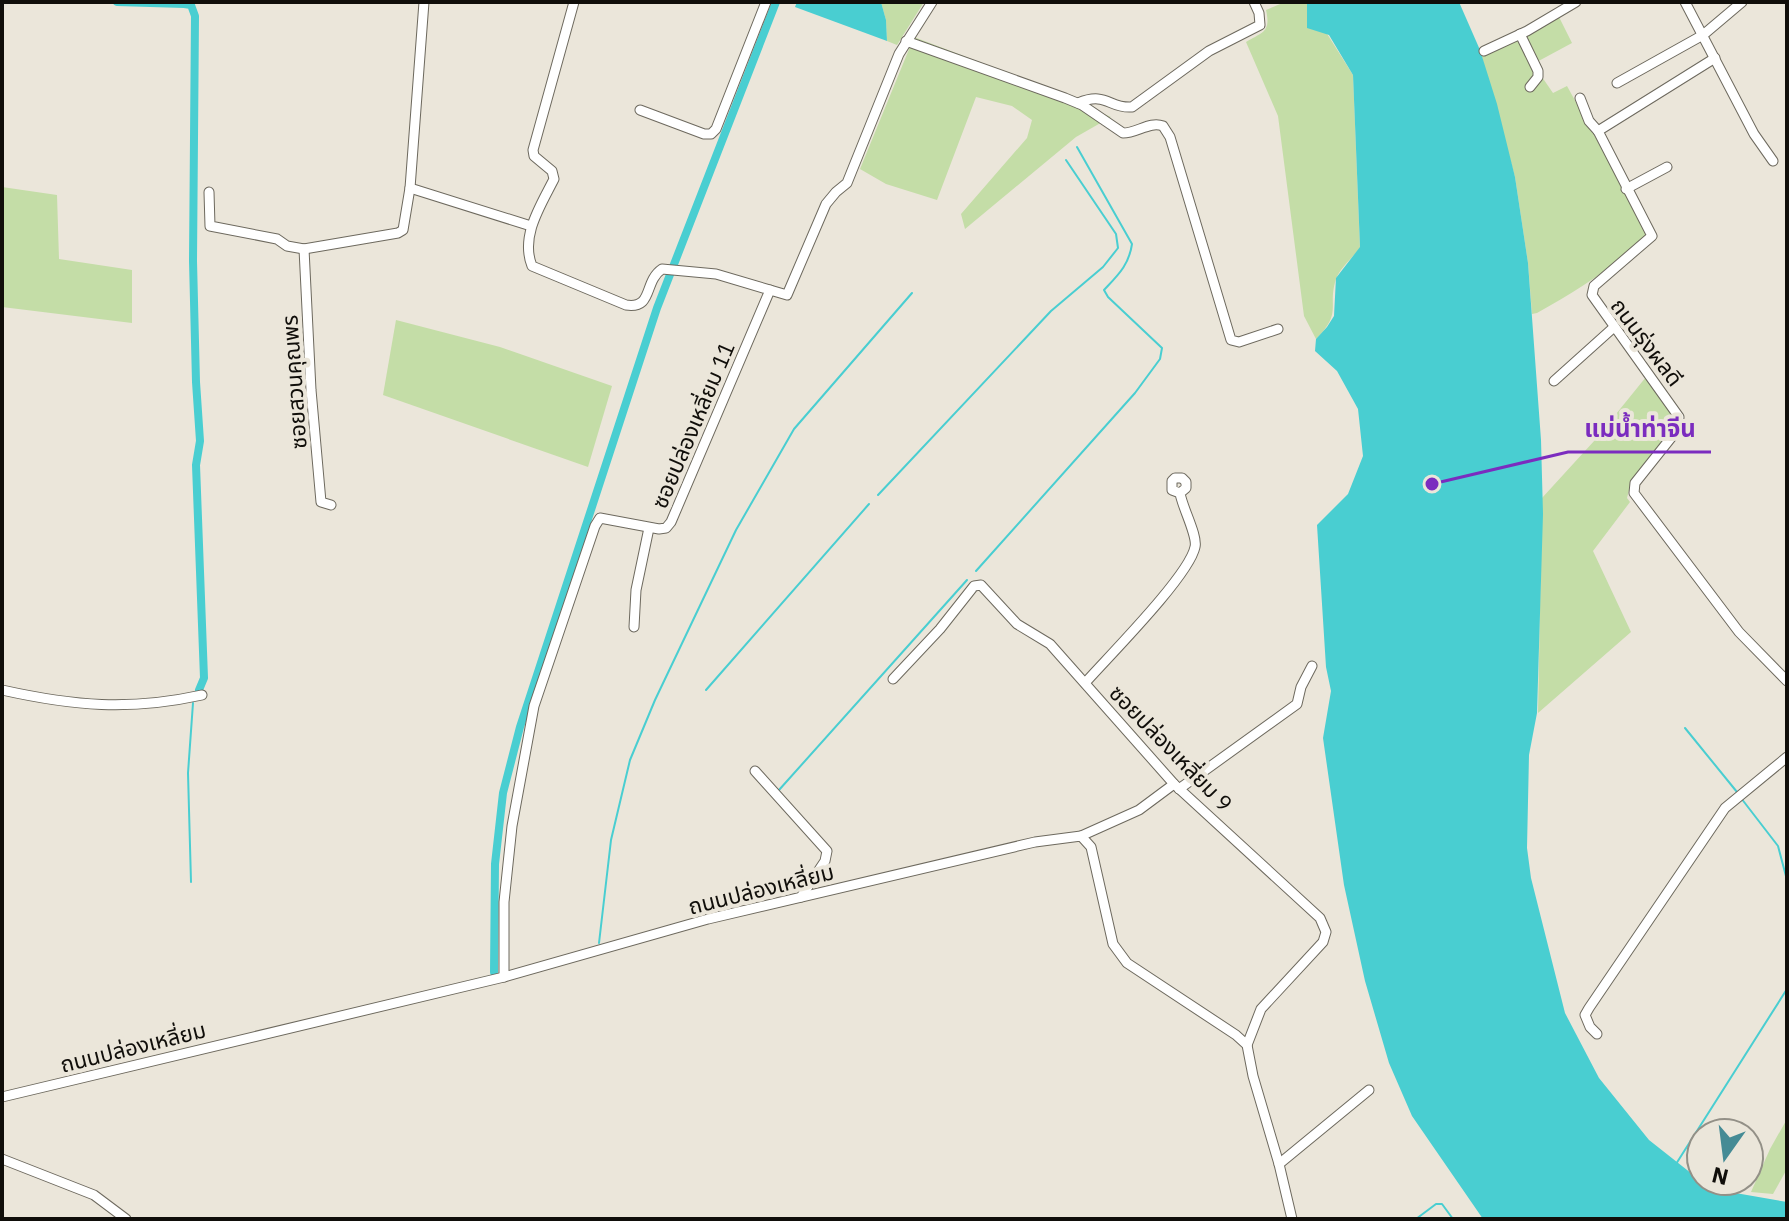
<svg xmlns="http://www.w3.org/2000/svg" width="1789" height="1221" viewBox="0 0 1789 1221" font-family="'IBM Plex Sans','Noto Sans Thai',sans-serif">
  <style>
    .green { fill: #c4dda7 }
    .water { fill: #49ced1 }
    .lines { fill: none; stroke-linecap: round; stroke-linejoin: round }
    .stream { stroke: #49ced1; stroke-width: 2 }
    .canal { stroke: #49ced1; stroke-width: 8 }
    .street-casing { stroke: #6d695e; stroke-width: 11 }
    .street { stroke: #fff; stroke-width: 9 }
    .labels { text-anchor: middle; stroke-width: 8; stroke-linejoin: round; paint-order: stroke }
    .street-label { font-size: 22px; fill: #100e0a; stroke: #ebe6da }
    .leader { fill: none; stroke: #7b2cbf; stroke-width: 3 }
    .callout-dot { fill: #7b2cbf; stroke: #ebe6da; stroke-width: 3 }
    .callout-label { font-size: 24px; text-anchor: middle; font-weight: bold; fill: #7b2cbf; stroke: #ebe6da; stroke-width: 8; stroke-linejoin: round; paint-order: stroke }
  </style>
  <rect width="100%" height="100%" fill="#ebe6da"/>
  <!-- green -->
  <g class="green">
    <path d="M881,2H924L897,45L887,41L886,20Z"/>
    <path d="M1285,2H1307L1353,75L1360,248C1353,257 1340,268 1336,279C1327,307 1343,312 1316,339L1304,316L1278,116L1246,42C1263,32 1271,32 1266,10Z"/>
    <path d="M1559,17L1572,43L1533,64L1553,93L1567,86L1646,229V238C1613,268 1576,291 1537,313L1532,314L1528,263L1515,177L1480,50Z"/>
    <path d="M914,37L1016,76L1111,117L1076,137L965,229L961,214L1027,138L1032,120L1012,106L976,97L937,200L886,184L860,169Z"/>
    <path d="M2,187L57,195L59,259L132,270V323L2,307Z"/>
    <path d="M396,320L500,347L612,386L588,467L383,395Z"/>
    <path d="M1646,377L1676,416L1677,427L1630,486L1627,498L1630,502L1593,551L1631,632L1538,713L1542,498L1595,440Z"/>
    <path d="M1787,1119V1169L1773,1194L1751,1192L1770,1149Z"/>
  </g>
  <!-- water -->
  <g class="water">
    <path d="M797,2H881L886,20L887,41L795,7Z"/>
    <path d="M1307,2H1459L1480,50L1497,104L1515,177L1528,263L1541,440L1543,514L1537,713L1529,755L1527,848L1531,878L1565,1013L1599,1078L1649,1140L1701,1181L1724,1191L1787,1202V1219H1483L1412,1116L1389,1063L1365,981L1344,885L1323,738L1331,691L1326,667L1317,525L1348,494L1363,456L1358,409L1337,371L1315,351L1316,339L1327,327L1334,316L1336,278L1360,247L1353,75L1329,35L1307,28Z"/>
  </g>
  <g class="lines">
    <!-- stream -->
    <g class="stream">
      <path d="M878,495L1051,311L1103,267L1118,248L1116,234L1066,160"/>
      <path d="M976,571L1135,393L1160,359L1162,348L1108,297L1104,290C1118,275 1129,265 1132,244L1077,147"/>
      <path d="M706,690L869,504"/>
      <path d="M1685,728L1737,792"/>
      <path d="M779,790L967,580"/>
      <path d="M1741,798L1778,846L1787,880"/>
      <path d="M191,882L188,773L193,703"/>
      <path d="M599,943L611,840L630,760L655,700L736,530L794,429L912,293"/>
      <path d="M1676,1164L1787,989"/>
      <path d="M1416,1219L1436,1204H1442L1453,1219"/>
    </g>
    <!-- canal -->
    <g class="canal">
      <path d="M117,2L184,4L191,5L195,16L193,261L196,382L200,441L196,465L204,678L199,690"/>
      <path d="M494,972L495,864L503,793L520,727L657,308L776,2"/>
    </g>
    <defs>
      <g id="street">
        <path d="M574,2L533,150L534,156L552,171L554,179C541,205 520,236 532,266L626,305C654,309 643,282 662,269L716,274L770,290"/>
        <path d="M1685,2L1754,134L1773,161"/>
        <path d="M1520,34L1538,71V77L1530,87"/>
        <path d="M906,41L1065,98L1082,105L1123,133C1137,133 1150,121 1163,126L1170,137L1231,340L1239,342L1278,329"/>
        <path d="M1484,51L1527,31L1576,2"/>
        <path d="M1715,58L1598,131L1652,236L1594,286L1592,295L1679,417L1678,429L1635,483L1634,493L1739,632L1787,681"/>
        <path d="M1617,83L1703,35L1742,2"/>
        <path d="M1580,98L1589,121L1598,131"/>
        <path d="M1078,103C1107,91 1109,109 1132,107L1209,51L1260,25L1259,13L1254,2"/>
        <path d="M640,110L704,134H711L716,129L766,2"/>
        <path d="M410,188L531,226"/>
        <path d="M1626,189L1667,167"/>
        <path d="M209,192L210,226L277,239L287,246L304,249L398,233L403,230L410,188L424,2"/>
        <path d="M304,249L311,390L321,502L331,505"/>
        <path d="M1554,381L1613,328"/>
        <path d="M634,627L636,590L649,528"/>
        <path d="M893,679L940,629L974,586L981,585L1017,624L1050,644L1174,784L1320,918L1326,932L1323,942L1261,1009L1247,1045"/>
        <path d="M1085,683C1108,657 1189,576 1195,547C1198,536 1182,507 1180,493L1172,490V481L1175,478H1182L1186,482V488L1180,493"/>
        <path d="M2,690C74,706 129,711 202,695"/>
        <path d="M755,771L827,851L825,861L801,897"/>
        <path d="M1179,789L1297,704L1301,687L1312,666"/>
        <path d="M1081,836L1139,810L1174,784"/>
        <path d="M504,977V902L512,826L534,706L595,526L600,518L659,529L666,528L671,522L770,290L787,295L826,204L836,192L847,183L899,54L932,2"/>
        <path d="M1597,1034L1590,1027L1585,1015L1589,1008L1725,808L1787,757"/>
        <path d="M2,1097L504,977L708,919L1035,842L1081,836L1091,847L1113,944L1127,963L1236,1035L1247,1045L1253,1076L1279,1164L1292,1219"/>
        <path d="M2,1159L94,1195L126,1219"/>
        <path d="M1279,1164L1369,1090"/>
      </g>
    </defs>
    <!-- street casing -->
    <use href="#street" class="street-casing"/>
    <!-- street -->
    <use href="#street" class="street"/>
  </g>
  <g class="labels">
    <!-- street labels -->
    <g class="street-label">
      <text transform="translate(1647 342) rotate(53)" y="8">ถนนรุ่งผลดี</text>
      <text transform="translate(294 382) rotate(-94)" y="8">ซอยสวนคุณพร</text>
      <text transform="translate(693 425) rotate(-67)" y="8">ซอยปล่องเหลี่ยม 11</text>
      <text transform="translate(1171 748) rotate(46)" y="8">ซอยปล่องเหลี่ยม 9</text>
      <text transform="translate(761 889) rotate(-14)" y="8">ถนนปล่องเหลี่ยม</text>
      <text transform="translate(133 1047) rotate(-14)" y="8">ถนนปล่องเหลี่ยม</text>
    </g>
  </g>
  <!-- callouts -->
  <path class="leader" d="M1432 484L1568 452H1711"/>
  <circle class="callout-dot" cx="1432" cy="484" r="8"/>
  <g class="callout-label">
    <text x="1640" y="437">แม่น้ำท่าจีน</text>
  </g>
  <!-- border -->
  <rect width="1789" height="1221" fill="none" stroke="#100e0a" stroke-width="8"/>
  <!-- north arrow -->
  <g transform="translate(1725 1157) rotate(194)"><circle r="38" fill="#ebe6da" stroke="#939087" stroke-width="2"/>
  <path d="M0-6L14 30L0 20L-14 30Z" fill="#458b95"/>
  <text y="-12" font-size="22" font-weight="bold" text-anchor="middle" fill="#100e0a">N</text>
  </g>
</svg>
